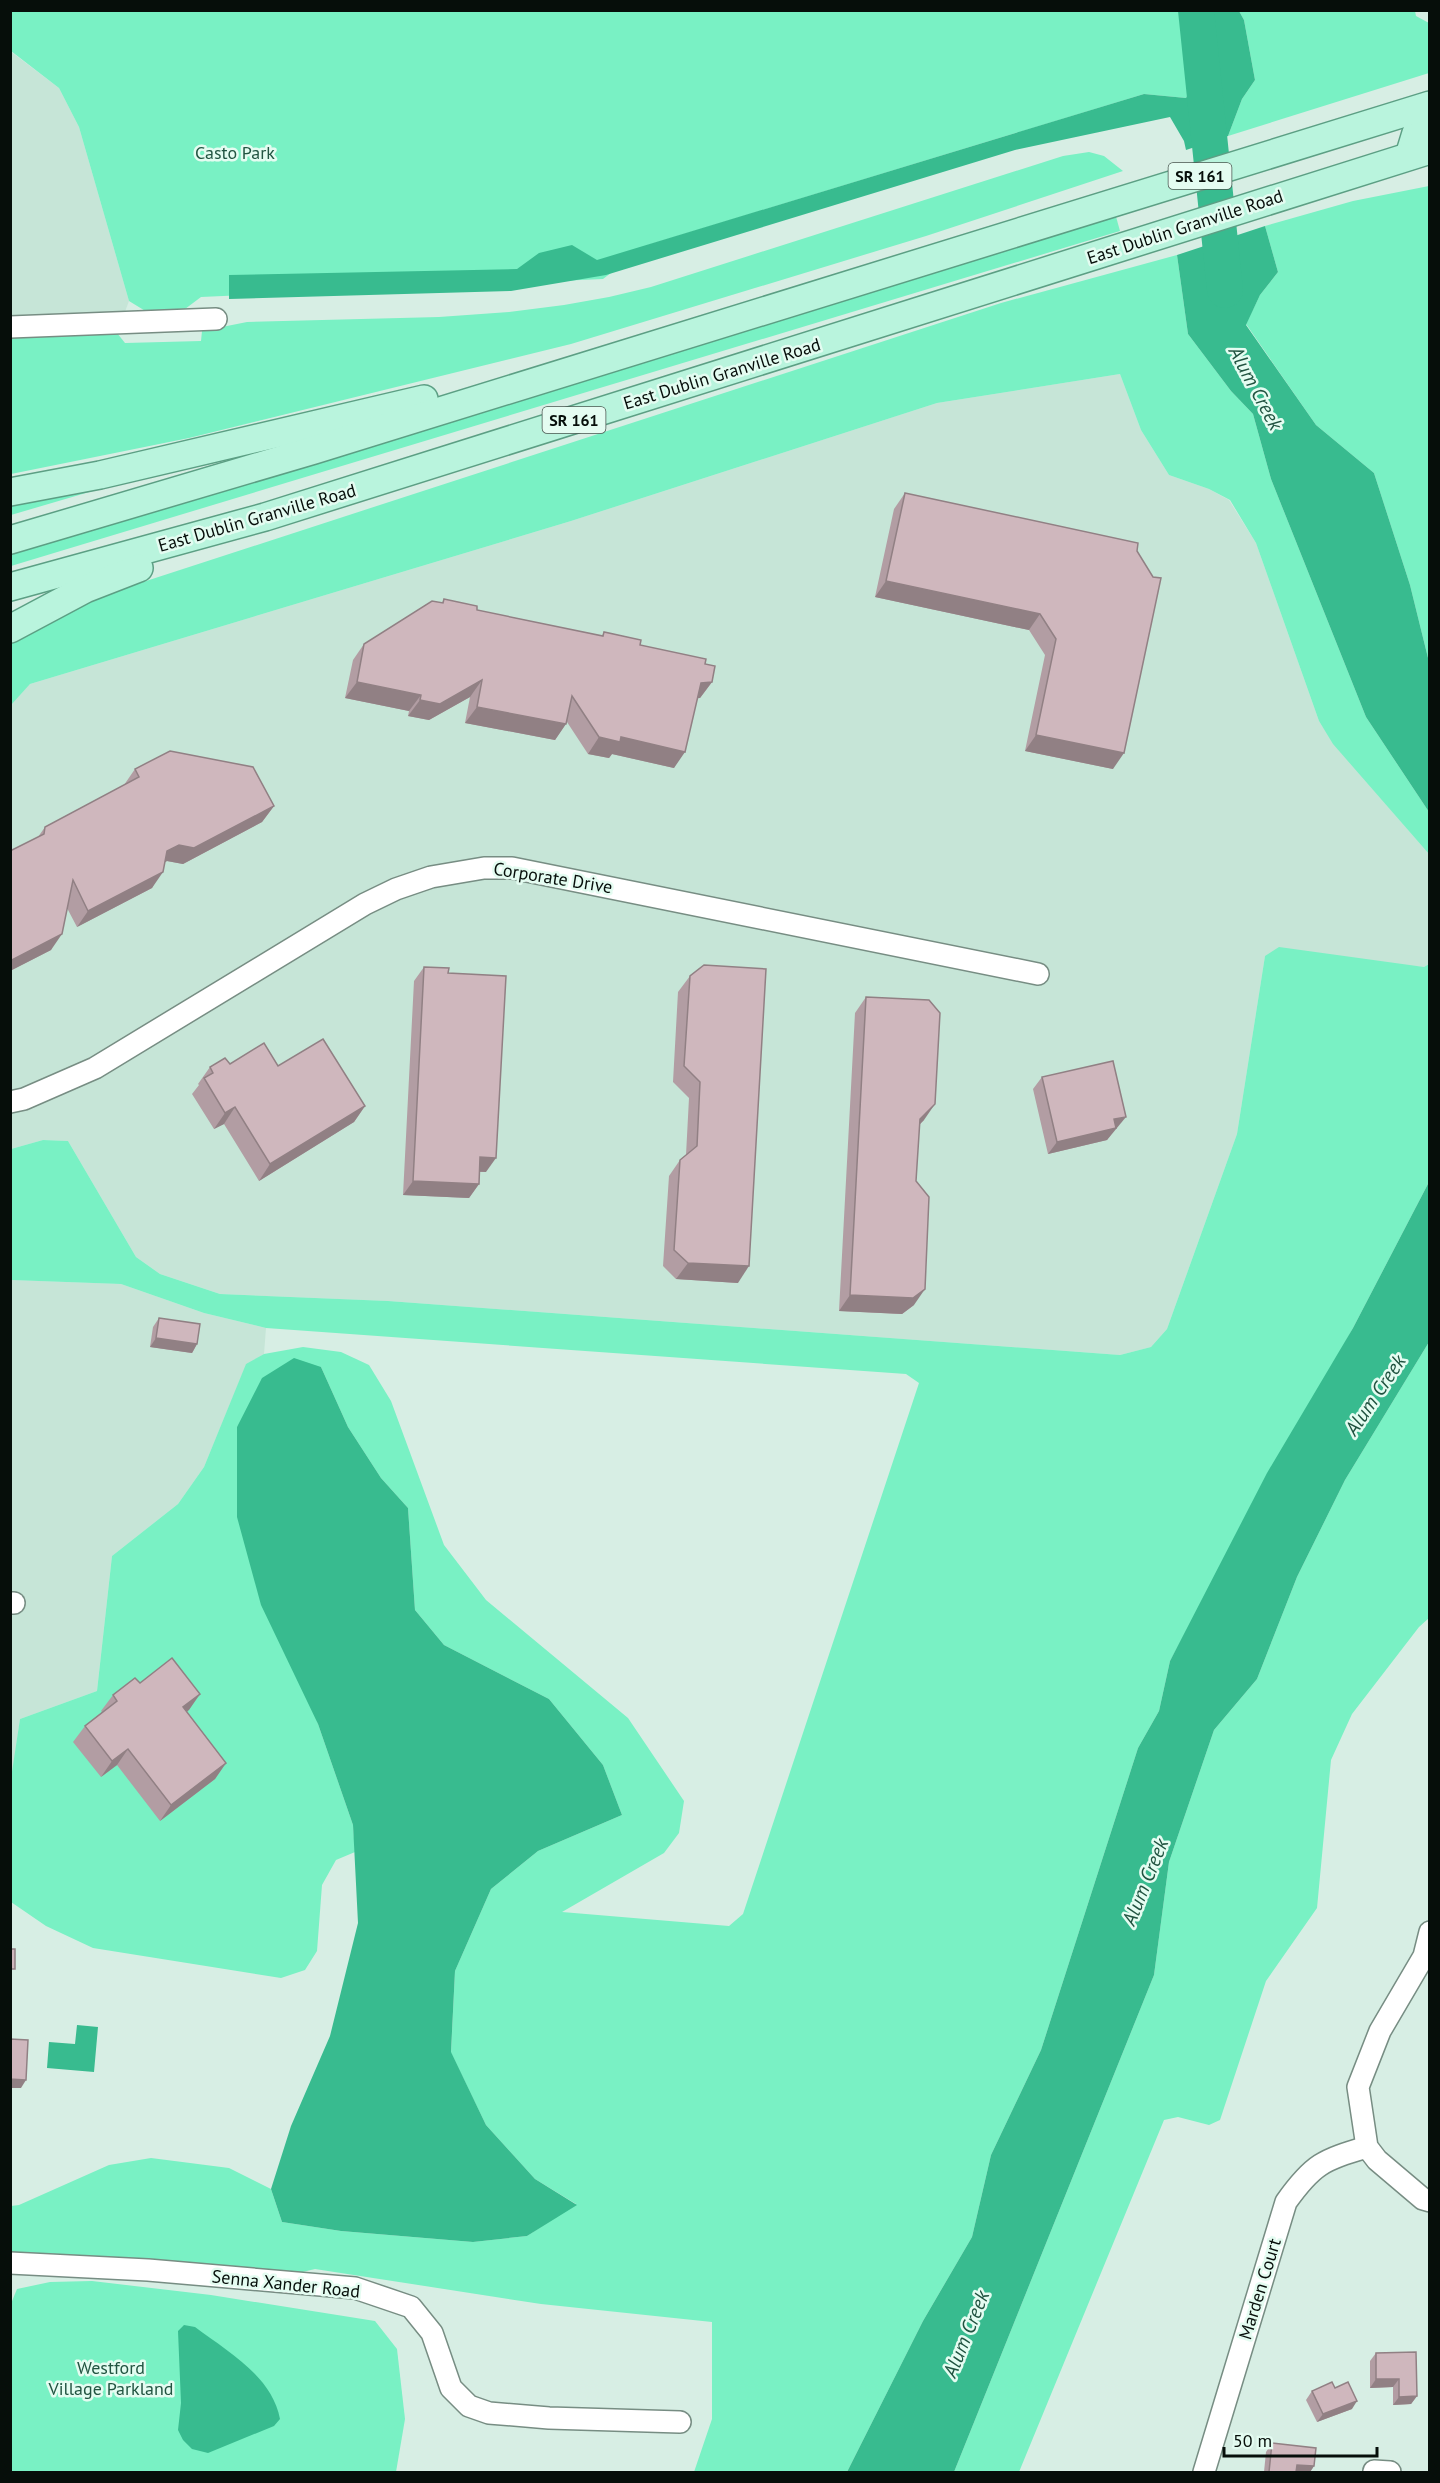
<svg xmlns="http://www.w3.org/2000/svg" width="1440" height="2483" viewBox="0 0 1440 2483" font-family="'PT Sans',sans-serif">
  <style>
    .built { fill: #c6e5d7 }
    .green { fill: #79f1c4 }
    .water { fill: #38bb8f }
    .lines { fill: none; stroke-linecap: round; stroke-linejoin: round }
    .river { stroke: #38bb8f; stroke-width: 36 }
    .minor-casing { stroke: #778d83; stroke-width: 24 }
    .major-casing { stroke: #5c9f84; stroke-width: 30 }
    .minor { stroke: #fff; stroke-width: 21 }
    .major { stroke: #b9f4dd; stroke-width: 27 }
    .wall { fill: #b29da3 }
    .shaded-wall { fill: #918084 }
    .building { fill: #cfb7bd; stroke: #918084; stroke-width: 1.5 }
    .labels { text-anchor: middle; stroke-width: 5; stroke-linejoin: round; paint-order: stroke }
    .shield { fill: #e4fcf1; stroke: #49554f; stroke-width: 1.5 }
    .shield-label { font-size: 16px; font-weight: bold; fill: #060e0a }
    .park-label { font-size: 18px; fill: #225542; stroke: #e4fcf1 }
    .street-label { font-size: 18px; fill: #060e0a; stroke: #e4fcf1 }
    .water-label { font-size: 20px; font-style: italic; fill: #205340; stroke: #e4fcf1 }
  </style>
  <rect width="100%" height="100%" fill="#d7eee4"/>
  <!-- built -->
  <g class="built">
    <path d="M10,51L59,88L79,127L129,301L117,333L11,337Z"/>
    <path d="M1120,374L1141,430L1169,475L1209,489L1229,500L1256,543L1319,721L1334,744L1429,854V964L1424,967L1265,956L1237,1134L1167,1329L1151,1347L1120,1355L388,1301L220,1294L160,1274L136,1257L68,1141L43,1140L11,1149L10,705L30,684L571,521L937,403Z"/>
    <path d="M11,1280L121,1284L204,1313L266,1328L264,1354L246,1365L204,1467L178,1504L112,1556L97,1691L20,1719L11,1785Z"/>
  </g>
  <!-- green -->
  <g class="green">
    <path d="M11,10H1189L1199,74L1186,98L1144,94L648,245L603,279L201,297L181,312H147L129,301L79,127L59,88L11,51Z"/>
    <path d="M1239,11H1415L1416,16L1429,23V73L1228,136L1242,99L1255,80L1244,20Z"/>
    <path d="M1089,152L1104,156L1123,171L926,236L571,344L189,438L11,474L10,337L117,333L125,343L201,341L202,331L247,322L439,317L509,312L564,305L609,297L651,287L1063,156Z"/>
    <path d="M1429,186V662L1410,585L1374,473L1316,425L1246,324L1260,295L1278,272L1265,226L1353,201Z"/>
    <path d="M1115,213L1120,231L11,566V548Z"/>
    <path d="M1177,255L1188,334L1231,391L1253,414L1271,479L1366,717L1429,812V854L1333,744L1319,721L1256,543L1230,500L1209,489L1169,475L1141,430L1120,374L937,403L571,521L30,684L11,705V635L100,596L1001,303Z"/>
    <path d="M95,484L96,490L11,515V500Z"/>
    <path d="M1279,947L1424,967L1429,964V1182L1353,1328L1170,1661L1159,1711L1138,1748L1041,2050L991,2155L972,2237L923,2321L847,2472H694L712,2419V2322L541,2304L315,2269L290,2275L11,2252V2206L19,2205L109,2165L151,2158L229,2168L271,2189L282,2222L341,2231L473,2242L527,2236L576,2204L535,2179L486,2125L451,2053L455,1971L491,1889L538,1851L622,1815L603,1765L549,1699L444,1645L415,1610L408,1508L381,1478L348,1427L321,1367L237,1427L318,1724L353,1825L355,1852L336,1860L322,1885L317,1951L305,1970L281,1978L93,1948L46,1926L11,1902L10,1785L20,1719L97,1691L112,1556L178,1504L204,1467L246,1364L264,1354L303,1347L341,1352L369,1365L391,1401L444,1545L486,1600L628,1718L684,1801L679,1833L664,1853L562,1912L729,1926L743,1914L919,1383L906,1374L266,1328L204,1313L121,1284L11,1280V1149L43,1140L68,1141L136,1257L160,1274L220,1294L388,1301L1120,1355L1151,1347L1167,1329L1237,1134L1265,956Z"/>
    <path d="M1429,1342V1618L1419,1627L1352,1714L1331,1760L1317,1908L1266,1981L1220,2120L1209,2125L1178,2117L1164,2120L1019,2472H954L1154,1975L1169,1862L1214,1730L1257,1679L1297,1577L1345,1480Z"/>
    <path d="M92,2281L211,2295L375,2321L397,2349L405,2419L396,2472H12L10,2306L17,2289L50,2282Z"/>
  </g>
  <!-- water -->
  <g class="water">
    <path d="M1189,11H1239L1244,20L1255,80L1242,99L1228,136L1186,150L1184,141L1170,117L1015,150L606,275L511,291L229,299V275L517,269L539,253L572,245L597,260L1144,94L1186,98L1199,74Z"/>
    <path d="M1265,226L1278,272L1260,295L1246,325L1316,425L1374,473L1410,585L1429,662V812L1366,717L1271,479L1253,414L1231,391L1188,334L1177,255Z"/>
    <path d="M1429,1182V1342L1345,1480L1297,1577L1257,1679L1214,1730L1169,1862L1154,1975L954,2472H847L923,2321L972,2237L991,2155L1041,2050L1138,1748L1159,1711L1170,1661L1267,1473L1353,1328Z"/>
    <path d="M294,1358L321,1367L348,1427L381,1478L408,1508L415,1610L444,1645L549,1699L603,1765L622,1815L538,1851L491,1889L455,1971L451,2052L486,2125L535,2179L577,2205L527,2236L473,2242L341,2231L282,2222L271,2189L291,2126L330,2036L358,1923L353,1825L318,1724L261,1605L237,1517V1427L262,1378Z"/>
    <path d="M77,2025L98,2027L94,2072L47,2068L49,2042L75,2044Z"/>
    <path d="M184,2325L195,2327C227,2351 272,2376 280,2419L274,2426L208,2453L192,2449L183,2440L178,2430L181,2403L178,2331Z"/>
  </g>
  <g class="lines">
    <!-- river -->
    <path class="river" d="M1196,10L1225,290"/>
    <defs>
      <g id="minor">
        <path d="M10,327L216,319"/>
        <path d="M10,1102L24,1099L95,1068L365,904L396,889L431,877L484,868H512L1038,974"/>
        <path d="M10,1603H14"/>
        <path d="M1430,1932L1424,1956L1380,2031L1358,2087L1367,2147L1377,2160L1423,2199L1430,2201"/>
        <path d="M10,2263L148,2270L355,2288L411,2307L432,2333L451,2388L469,2406L489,2413L549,2418L680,2422"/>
        <path d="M1374,2471L1390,2472"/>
        <path d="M1204,2472L1286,2202C1313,2164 1323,2160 1367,2147"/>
      </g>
      <g id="major">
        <path d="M1409,156L1416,133L1430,123"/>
        <path d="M10,492L100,475L424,399"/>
        <path d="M10,540L314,450L1430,105"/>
        <path d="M10,587L265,517L1430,150"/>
        <path d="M10,629L85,589L139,568"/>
      </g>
    </defs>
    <!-- minor casing -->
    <use href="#minor" class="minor-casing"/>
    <!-- major casing -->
    <use href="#major" class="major-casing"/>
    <!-- minor -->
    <use href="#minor" class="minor"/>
    <!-- major -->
    <use href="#major" class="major"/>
  </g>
  <!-- wall -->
  <g class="wall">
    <path d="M905,493L1137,551L1113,769L1025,751L1045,655L1029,630L875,597L894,509Z"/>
    <path d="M444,599L477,610L602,636L604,632L640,645L705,664L712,682L700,698H697L674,768L612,754L609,758L588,754L567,722L555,740L465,723L470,697L429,720L408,716L409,711L345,698L353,660L364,644L442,603Z"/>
    <path d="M135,769L274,806L262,822L183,864L167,861L165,862L152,888L77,927L67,908L51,950L10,971V851L38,837L45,827L124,785Z"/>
    <path d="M424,967L448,973L486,1172H479V1184L469,1198L403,1195L414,981Z"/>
    <path d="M690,976L738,1283L676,1279L663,1266L669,1176L680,1160L686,1155L689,1098L673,1082L678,992Z"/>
    <path d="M866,997L924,1120L919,1125L916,1181L914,1305L902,1314L839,1311L855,1013Z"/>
    <path d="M230,1064L278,1066L365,1106L354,1122L259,1181L224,1124L214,1129L192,1094L199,1085L198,1084L210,1067Z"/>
    <path d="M1042,1077L1117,1129H1115L1107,1140L1048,1154L1033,1089Z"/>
    <path d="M159,1318L197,1344L192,1353L150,1347L153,1327Z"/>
    <path d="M140,1683L200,1694L187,1712L226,1763L215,1779L160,1821L117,1765L101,1777L73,1742L85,1726L102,1712L101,1711L113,1695Z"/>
    <path d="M1376,2353L1417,2396L1411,2404L1393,2405V2387L1370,2388V2361Z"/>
    <path d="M1335,2388L1352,2409L1317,2422L1306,2400L1312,2391Z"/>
    <path d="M1272,2443L1314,2466L1310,2472H1264L1266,2452Z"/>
  </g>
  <!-- shaded-wall -->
  <g class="shaded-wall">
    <path d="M886,581L1040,614L1029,630L875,597Z"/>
    <path d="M482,680L470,697L429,720L408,716L420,700Z"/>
    <path d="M357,682L421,695L409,711L345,698Z"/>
    <path d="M712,682L700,698L690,699L701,683Z"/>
    <path d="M477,707L566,724L555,740L465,723Z"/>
    <path d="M1036,735L1124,753L1113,769L1025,751Z"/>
    <path d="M599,737H621L685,752L674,768L612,754L609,758L588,754Z"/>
    <path d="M274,806L262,822L183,864L167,861L156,867L167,851L179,845Z"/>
    <path d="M163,872L152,888L77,927L88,911Z"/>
    <path d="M62,934L51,950L10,971V961Z"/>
    <path d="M935,1104L924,1120L908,1136L920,1119Z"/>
    <path d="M365,1106L354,1122L259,1181L270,1164Z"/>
    <path d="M235,1107L224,1124L214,1129L225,1113Z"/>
    <path d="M1126,1117L1107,1140L1048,1154L1057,1142L1114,1119Z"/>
    <path d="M480,1157L496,1158L486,1172L470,1171Z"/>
    <path d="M413,1181L479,1184L469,1198L403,1195Z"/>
    <path d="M688,1263L749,1266L738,1283L676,1279Z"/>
    <path d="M925,1289L914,1305L902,1314L839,1311L850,1295Z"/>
    <path d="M156,1338L197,1344L192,1353L150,1347Z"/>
    <path d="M200,1694L189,1710L172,1723L183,1707Z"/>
    <path d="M128,1749L117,1765L101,1777L112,1761Z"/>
    <path d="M226,1763L215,1779L160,1821L171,1805Z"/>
    <path d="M10,2079L26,2080L21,2088H10Z"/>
    <path d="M1376,2379H1399L1393,2387L1370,2388Z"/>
    <path d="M1417,2396L1411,2404L1393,2405L1399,2397Z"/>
    <path d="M1357,2401L1352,2409L1317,2422L1323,2414Z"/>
    <path d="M1297,2465L1314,2466L1310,2472H1291Z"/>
  </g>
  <!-- building -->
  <g class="building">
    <path d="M905,493L1138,543L1137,551L1153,577L1161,578L1124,753L1036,735L1056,639L1040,614L886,581Z"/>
    <path d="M444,599L477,606V610L603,636L604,632L641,640L640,645L706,659L705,664L715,666L712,682L701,683L685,752L621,737L620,742L599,737L572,696L566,724L477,707L482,680L440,704L420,700L421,695L357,682L364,644L432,601L443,603Z"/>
    <path d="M170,751L253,767L274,806L194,848L179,845L167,851L163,872L88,911L73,880L62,934L10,961V851L44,834L45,827L139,777L135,769Z"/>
    <path d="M704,965L766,969L749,1266L688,1263L674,1250L680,1160L697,1146L700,1082L684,1066L690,976Z"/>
    <path d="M424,967L449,968L448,973L506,976L496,1158L480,1157L479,1184L413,1181Z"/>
    <path d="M866,997L929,1000L940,1013L935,1104L920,1119L916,1181L929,1197L925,1289L913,1298L850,1295Z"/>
    <path d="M323,1039L365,1106L270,1164L235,1107L225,1113L204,1078L213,1073L210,1067L225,1058L230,1064L264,1043L278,1066Z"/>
    <path d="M1113,1061L1126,1117L1114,1119L1116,1128L1057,1142L1042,1077Z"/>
    <path d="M159,1318L200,1324L197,1344L156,1338Z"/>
    <path d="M172,1658L200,1694L183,1707L226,1763L171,1805L128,1749L112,1761L85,1726L117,1701L113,1695L135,1678L140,1683Z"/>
    <rect x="10" y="1949" width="5" height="20"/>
    <path d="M10,2039L28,2040L26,2080L10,2079Z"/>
    <path d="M1416,2352L1417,2396L1399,2397V2379H1376V2353Z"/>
    <path d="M1332,2382L1335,2388L1348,2382L1357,2401L1323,2414L1312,2391Z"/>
    <path d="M1272,2443L1316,2448L1314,2466L1297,2465L1296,2472H1269Z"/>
  </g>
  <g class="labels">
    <!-- shield labels -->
    <g class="shield">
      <rect x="1168.5" y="163" width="63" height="26" rx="4.5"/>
      <rect x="542.5" y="407" width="63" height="26" rx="4.5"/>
    </g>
    <g class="shield-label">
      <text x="1200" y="182">SR 161</text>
      <text x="574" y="426">SR 161</text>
    </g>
    <!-- park labels -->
    <g class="park-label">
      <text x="235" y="159">Casto Park</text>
      <text x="111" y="2374">Westford<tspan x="111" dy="21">Village Parkland</tspan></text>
    </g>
    <!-- street labels -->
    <g class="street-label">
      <text transform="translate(1185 227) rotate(-18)" y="6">East Dublin Granville Road</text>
      <text transform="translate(722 374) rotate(-17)" y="6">East Dublin Granville Road</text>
      <text transform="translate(257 518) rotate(-16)" y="6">East Dublin Granville Road</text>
      <text transform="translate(553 878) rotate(9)" y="6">Corporate Drive</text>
      <text transform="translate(286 2284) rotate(6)" y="6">Senna Xander Road</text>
      <text transform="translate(1260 2289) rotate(-73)" y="6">Marden Court</text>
    </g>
    <!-- water labels -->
    <g class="water-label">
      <text transform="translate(1256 388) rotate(62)" y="7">Alum Creek</text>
      <text transform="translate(1375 1395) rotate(-56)" y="7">Alum Creek</text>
      <text transform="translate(1145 1882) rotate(-68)" y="7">Alum Creek</text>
      <text transform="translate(966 2334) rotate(-68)" y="7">Alum Creek</text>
    </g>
  </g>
  <!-- border -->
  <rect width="1440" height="2483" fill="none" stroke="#060e0a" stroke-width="24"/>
  <!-- scale -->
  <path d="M1224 2447v9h153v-9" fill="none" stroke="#060e0a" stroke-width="3"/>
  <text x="1233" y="2447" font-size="18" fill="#060e0a" stroke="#e4fcf1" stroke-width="4.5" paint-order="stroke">50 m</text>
</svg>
